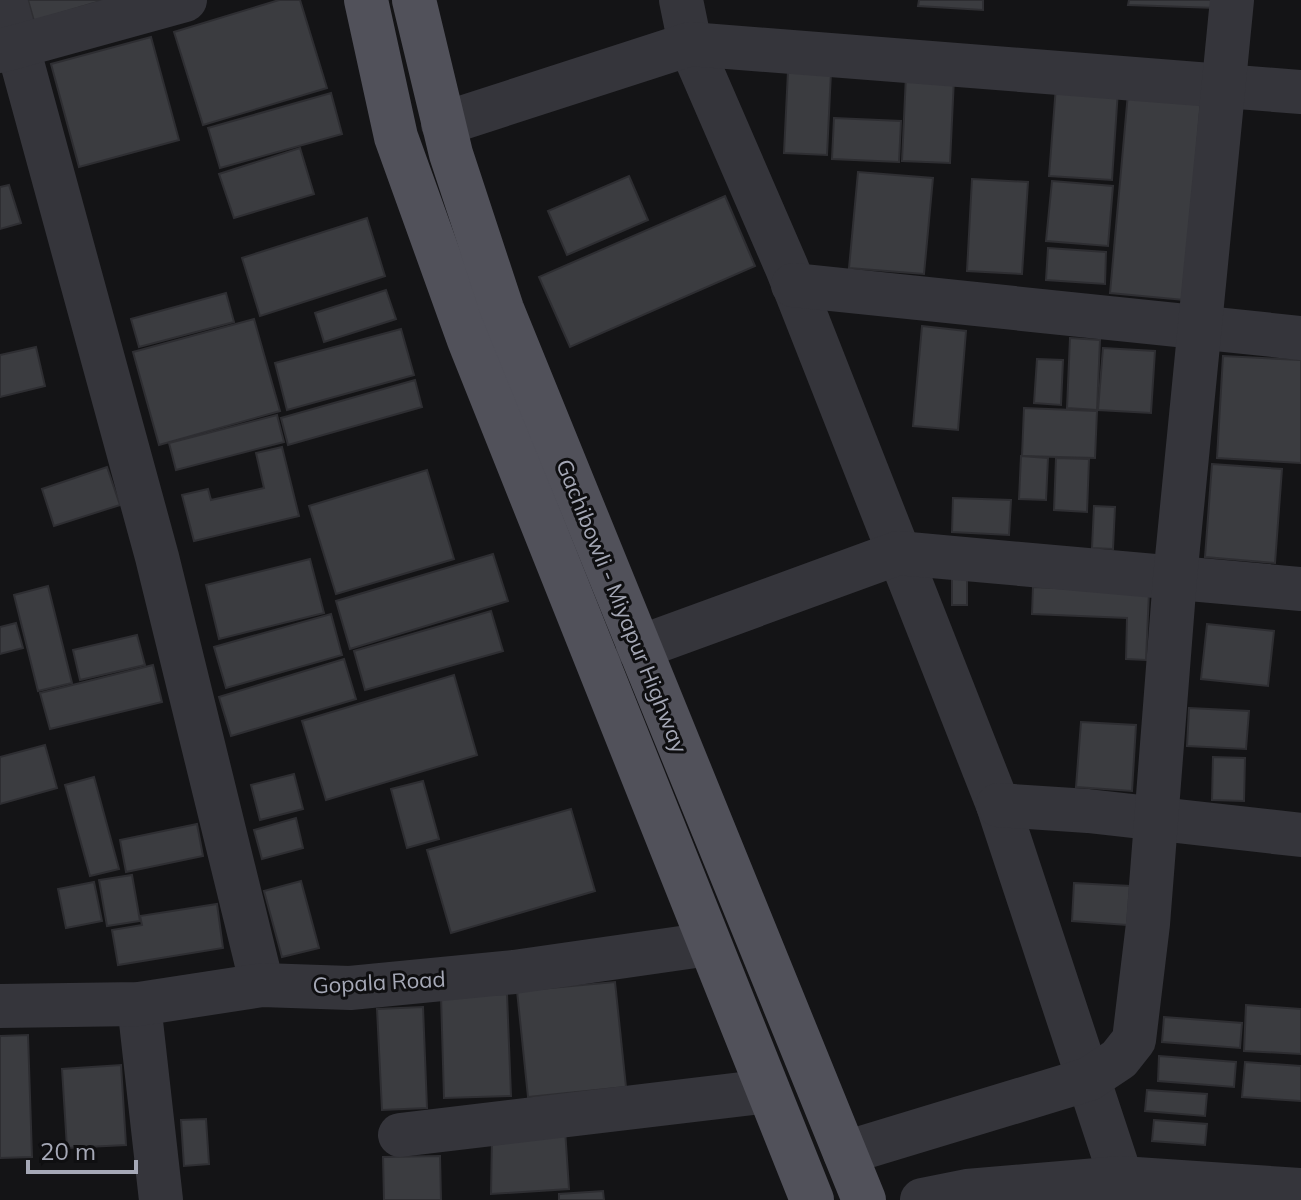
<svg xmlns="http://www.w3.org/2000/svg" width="1301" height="1200" viewBox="0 0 1301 1200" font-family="Mulish,sans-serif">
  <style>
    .building { fill: #3b3c40; stroke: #2e2e32; stroke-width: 2 }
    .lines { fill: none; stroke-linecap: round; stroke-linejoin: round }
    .minor { stroke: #35353b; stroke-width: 44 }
    .major { stroke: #51515a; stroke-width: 44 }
    .labels { text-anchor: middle; stroke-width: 6; stroke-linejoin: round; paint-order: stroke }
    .street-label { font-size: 22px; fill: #a5a8b6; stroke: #0f0f11 }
  </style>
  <rect width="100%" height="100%" fill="#141416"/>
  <!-- building -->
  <g class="building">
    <path d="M28,0H104L34,21Z"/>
    <path d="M279,0H300L327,88L203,125L174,32Z"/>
    <path d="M919,0H983V10L918,6Z"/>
    <path d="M1129,0H1218L1217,8L1128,5Z"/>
    <path d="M151,37L179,140L79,167L51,64Z"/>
    <path d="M788,71L831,72L827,155L784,153Z"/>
    <path d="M906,75L954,78L950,163L902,161Z"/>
    <path d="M1056,86L1118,90L1112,180L1049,176Z"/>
    <path d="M331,93L342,134L220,168L208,128Z"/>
    <path d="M1128,93L1201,100L1184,300L1110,293Z"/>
    <path d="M834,118L901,121L899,162L832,159Z"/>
    <path d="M300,148L314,194L234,218L219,174Z"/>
    <path d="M858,172L933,178L924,274L849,268Z"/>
    <path d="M629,176L648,220L567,255L548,211Z"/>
    <path d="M972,179L1028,182L1022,274L967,271Z"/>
    <path d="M1052,181L1113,186L1108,246L1046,241Z"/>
    <path d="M9,185L21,223L0,229V187Z"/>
    <path d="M725,196L755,266L570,347L539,277Z"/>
    <path d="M367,218L385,276L260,316L242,258Z"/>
    <path d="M1048,248L1106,252L1105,284L1046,280Z"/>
    <path d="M386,290L396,319L324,342L315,313Z"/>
    <path d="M226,293L234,322L139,347L131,319Z"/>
    <path d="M254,319L280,411L159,445L133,352Z"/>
    <path d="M922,326L966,331L958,430L913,426Z"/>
    <path d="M401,329L414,375L287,410L275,363Z"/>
    <path d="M1070,338L1100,340L1097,410L1067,408Z"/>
    <path d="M36,347L45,386L0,397V355Z"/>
    <path d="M1103,348L1155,351L1151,413L1098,410Z"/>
    <path d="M1223,356L1301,360V463L1217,458Z"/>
    <path d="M1037,359L1063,360L1061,405L1034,403Z"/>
    <path d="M415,380L422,407L288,445L281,418Z"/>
    <path d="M1024,408L1097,411L1095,458L1022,456Z"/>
    <path d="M277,415L284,442L176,470L169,443Z"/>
    <path d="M282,447L299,516L194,541L182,495L208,489L211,500L264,488L256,453Z"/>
    <path d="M1021,456L1048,458L1046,500L1019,499Z"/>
    <path d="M1056,458L1089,459L1087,512L1054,510Z"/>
    <path d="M1212,464L1282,469L1275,563L1205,557Z"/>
    <path d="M107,467L120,505L54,526L42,489Z"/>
    <path d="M427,470L454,559L336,594L309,506Z"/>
    <path d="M953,498L1011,500L1009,535L952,532Z"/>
    <path d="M1094,506L1115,507L1113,549L1092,548Z"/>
    <path d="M493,554L508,601L350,649L336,601Z"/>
    <path d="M310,559L324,613L219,639L206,585Z"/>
    <rect x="952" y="578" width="15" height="27"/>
    <path d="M48,586L72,683L38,691L14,595Z"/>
    <path d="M1033,587L1149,592L1146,660L1126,659L1127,618L1032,614Z"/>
    <path d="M491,611L503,651L365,690L354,651Z"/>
    <path d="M331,614L342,655L226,688L214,647Z"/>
    <path d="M16,623L23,648L0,654V627Z"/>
    <path d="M1207,624L1274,631L1268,686L1201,679Z"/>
    <path d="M137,635L145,665L80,680L73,650Z"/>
    <path d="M344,659L356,699L231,736L219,697Z"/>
    <path d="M153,665L162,702L50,729L40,693Z"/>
    <path d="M454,675L477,755L326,800L302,721Z"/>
    <path d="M1189,708L1249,711L1246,749L1187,746Z"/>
    <path d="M1081,722L1136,725L1132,791L1076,787Z"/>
    <path d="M45,745L57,788L0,804V757Z"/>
    <path d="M1213,757L1245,758L1244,801L1212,800Z"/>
    <path d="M294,774L303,809L260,820L251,785Z"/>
    <path d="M94,777L119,869L90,876L65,785Z"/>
    <path d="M423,781L439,839L407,848L391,789Z"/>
    <path d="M571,809L595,891L451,933L427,850Z"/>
    <path d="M296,818L303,848L262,859L254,830Z"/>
    <path d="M197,824L203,856L126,872L120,840Z"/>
    <path d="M132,875L140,921L107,926L99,880Z"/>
    <path d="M301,881L319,948L282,957L264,891Z"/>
    <path d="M94,882L102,921L66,928L58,889Z"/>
    <path d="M1074,883L1130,886L1127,925L1072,921Z"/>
    <path d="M217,904L223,948L118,965L112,930L142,925L140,916Z"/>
    <path d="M615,982L626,1087L528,1097L517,991Z"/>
    <path d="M507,994L511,1096L444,1098L441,996Z"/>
    <path d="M1246,1005L1301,1009V1054L1244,1051Z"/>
    <path d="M423,1007L427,1108L382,1110L377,1009Z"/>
    <path d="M1164,1017L1242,1023L1240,1048L1162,1042Z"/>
    <path d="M28,1035L32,1157L0,1158V1036Z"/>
    <path d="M1159,1056L1236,1062L1234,1087L1158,1081Z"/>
    <path d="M1245,1062L1301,1066V1101L1242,1097Z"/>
    <path d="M121,1065L126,1145L67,1148L62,1069Z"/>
    <path d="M1147,1090L1207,1094L1205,1116L1145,1111Z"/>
    <path d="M206,1119L209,1164L184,1166L181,1120Z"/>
    <path d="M1154,1120L1207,1124L1205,1145L1152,1141Z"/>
    <path d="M565,1129L569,1189L491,1194L492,1138Z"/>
    <path d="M440,1156L441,1200H384L383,1157Z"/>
    <path d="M603,1191L604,1200H559V1194Z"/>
  </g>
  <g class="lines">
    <!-- minor -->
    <g class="minor">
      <path d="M5,0L157,557L262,985"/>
      <path d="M681,0L690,44L787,268L998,805L1121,1178"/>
      <path d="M0,51L185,0"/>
      <path d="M443,124L690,44L1301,92"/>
      <path d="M793,285L1301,338"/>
      <path d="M638,648L898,553L1301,589"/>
      <path d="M998,805L1088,811L1301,835"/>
      <path d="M139,1004L161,1200"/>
      <path d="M0,1006L139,1004L262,985L350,988L514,972L709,944"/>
      <path d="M400,1135L768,1091"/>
      <path d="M845,1153L1089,1079L1119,1059L1134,1040L1148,924L1175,578L1232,0"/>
      <path d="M922,1200L967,1191L1121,1178L1301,1190"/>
    </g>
    <!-- major -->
    <g class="major">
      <path d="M366,0L396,137L469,340L812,1200"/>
      <path d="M414,0L451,154L502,309L864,1200"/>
    </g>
  </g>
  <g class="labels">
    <!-- street labels -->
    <g class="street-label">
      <text transform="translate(622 606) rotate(68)" y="8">Gachibowli - Miyapur Highway</text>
      <text transform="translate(379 982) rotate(-3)" y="8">Gopala Road</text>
    </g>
  </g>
  <!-- scale -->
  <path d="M28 1160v12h108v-12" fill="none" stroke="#a5a8b6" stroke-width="4"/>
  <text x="40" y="1160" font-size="24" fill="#a5a8b6" stroke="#0f0f11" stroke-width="6" paint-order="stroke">20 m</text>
</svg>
